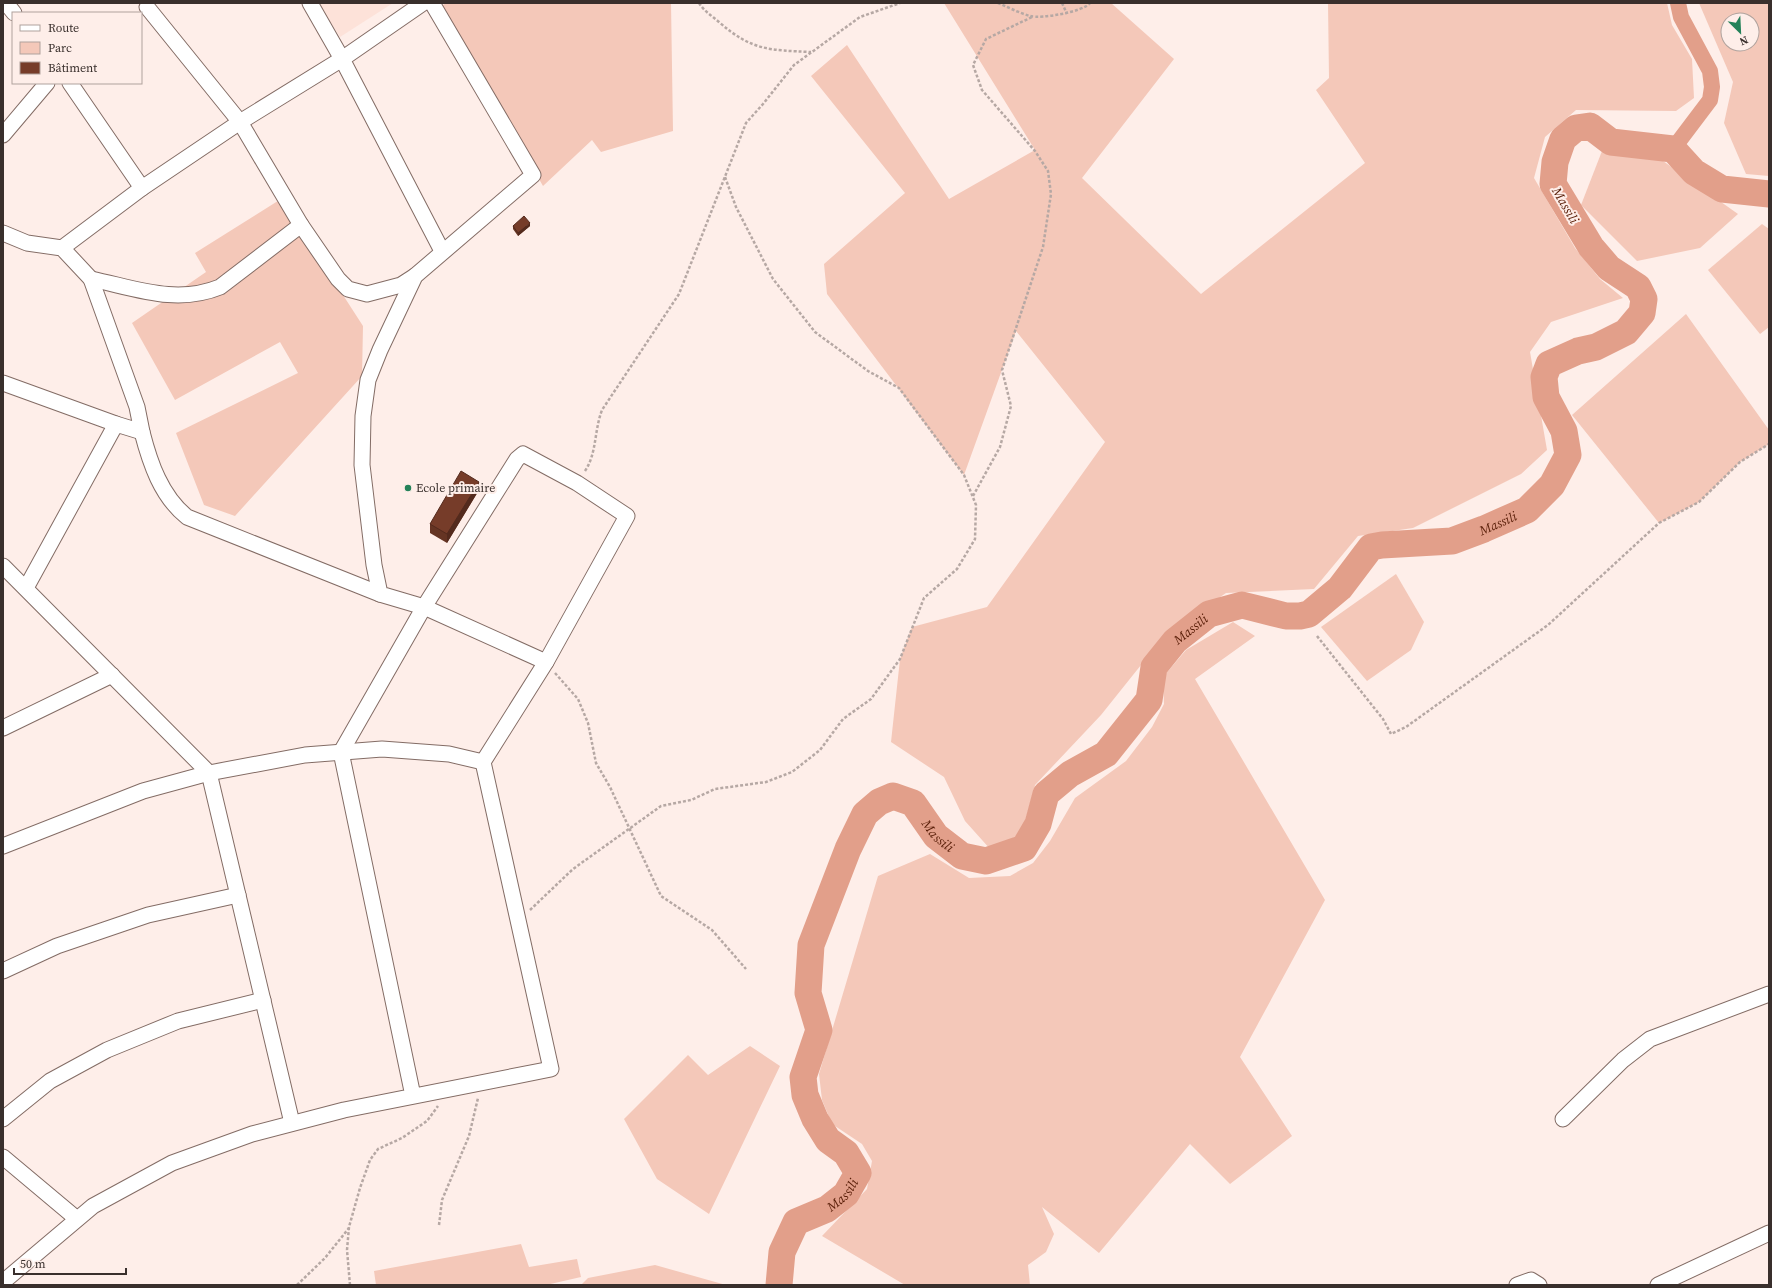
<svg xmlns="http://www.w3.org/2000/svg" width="1772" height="1288" viewBox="0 0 1772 1288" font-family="'Source Serif 4',serif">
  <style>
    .built { fill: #fde2d9 }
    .green { fill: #f4c8b9; fill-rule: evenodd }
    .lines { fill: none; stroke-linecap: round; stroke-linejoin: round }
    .canal { stroke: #e29f8a; stroke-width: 16 }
    .river { stroke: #e29f8a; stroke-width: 27 }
    .street-casing { stroke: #836c65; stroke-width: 17 }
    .path { stroke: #b6a8a4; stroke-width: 2.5; stroke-dasharray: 3 2; stroke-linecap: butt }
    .street { stroke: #fff; stroke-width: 15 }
    .wall { fill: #653423 }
    .shaded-wall { fill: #532a1d }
    .building { fill: #763c29; stroke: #532a1d }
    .poi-dot { fill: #248259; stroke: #feeee9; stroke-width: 1.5 }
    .labels { text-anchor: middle; stroke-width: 4; stroke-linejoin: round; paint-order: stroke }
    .poi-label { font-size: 12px; fill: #392f2c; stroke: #feeee9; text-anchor: start }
    .water-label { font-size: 13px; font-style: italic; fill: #5a1f09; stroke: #feeee9 }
  </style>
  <rect width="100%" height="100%" fill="#feeee9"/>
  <!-- built -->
  <path class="built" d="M318,3H393L340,37Z"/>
  <!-- green -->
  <g class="green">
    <path d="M446,3H671L673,131L601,152L592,140L543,186L440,7Z"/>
    <path d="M944,3H1111L1174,59L1082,178L1201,294L1365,163L1316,90L1329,78L1328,3H1667L1672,25L1692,59L1694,98L1676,111L1576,110L1545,137L1534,178L1575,248L1600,279L1623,298L1551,322L1530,352L1547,450L1521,474L1413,528L1358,536L1314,589L1226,593L1165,635L1101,715L1035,785L1022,833L991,850L965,821L944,777L891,742L900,659L912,627L987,607L1105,442L1016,331L964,475L827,294L824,264L905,193L811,76L847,45L949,199L1035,150Z"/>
    <path d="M1699,3H1769V176L1746,174L1724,123L1733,82ZM1728,20H1752V44H1728Z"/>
    <path d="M1602,151L1663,161L1738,214L1700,248L1637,261L1581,205Z"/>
    <path d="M281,199L363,326L362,376L235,516L204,505L176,433L298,373L280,342L175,400L132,323L206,272L195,253Z"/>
    <path d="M1762,224L1769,229V327L1760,334L1708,270Z"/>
    <path d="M1686,314L1769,430V444L1740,462L1699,502L1659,523L1572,415Z"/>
    <path d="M1396,574L1424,622L1411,650L1367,681L1321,627Z"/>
    <path d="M1233,622L1255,636L1195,679L1325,900L1240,1057L1292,1136L1230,1184L1190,1144L1099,1253L1042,1207L1054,1234L1046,1252L1028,1265L1030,1285H905L822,1236L867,1189L872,1161L862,1144L832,1124L822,1100L819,1074L878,876L930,854L969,878L1010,876L1033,863L1050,841L1075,798L1126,761L1152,727L1164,704L1163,677L1186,650Z"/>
    <path d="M750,1046L780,1066L709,1214L657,1179L624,1119L688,1055L708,1075Z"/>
    <path d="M521,1244L529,1267L577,1259L581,1277L546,1285H376L374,1271Z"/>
    <path d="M655,1265L726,1285H581L588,1278Z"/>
  </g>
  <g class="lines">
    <!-- canal -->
    <path class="canal" d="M1673,149L1710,100L1712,87L1710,71L1681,17L1678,3"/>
    <!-- river -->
    <path class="river" id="s1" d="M779,1285L782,1252L796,1222L827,1209L846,1194L858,1173L846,1153L828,1140L815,1119L805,1095L803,1077L819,1030L808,993L811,945L848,849L865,814L879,802L893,796L913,803L936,836L962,856L986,861L1024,848L1038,824L1046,794L1070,774L1106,754L1149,700L1154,667L1175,641L1209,614L1242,605L1286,616H1300L1309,614L1340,588L1371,547L1382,545L1452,541L1484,529L1527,510L1552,485L1568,455L1564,431L1546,397L1544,377L1549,364L1578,351L1596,347L1626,332L1642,313L1644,299L1638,287L1609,268L1591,247L1553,184L1555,162L1563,139L1576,128L1590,126L1611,142L1673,149L1694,172L1722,189L1769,194"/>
    <defs>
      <g id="street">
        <path d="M6,3L14,13"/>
        <path d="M310,3L342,59L442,251"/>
        <path d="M432,3L533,175L415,276L380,350L368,380L363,416L362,465L374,565L380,594L424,607L546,662"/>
        <path d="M147,7L240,122L301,225L338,279L348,289L367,294L401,285L415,276"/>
        <path d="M70,83L142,188"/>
        <path d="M3,135L47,83"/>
        <path d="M3,233L27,243L62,248L91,279L137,407L142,432L116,424L26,588"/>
        <path d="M62,248L142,188L240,122L342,59L423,3"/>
        <path d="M91,279C135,288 176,305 220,287L301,225"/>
        <path d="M3,383L116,424"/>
        <path d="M142,432C150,463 161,496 187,517L380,594"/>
        <path d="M3,566L209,773L292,1123"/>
        <path d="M3,728L112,675"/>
        <path d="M3,846L143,791L209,773L305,755L382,749L449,754L483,762"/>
        <path d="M3,971L57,946L148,915L238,895"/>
        <path d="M3,1119L50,1081L107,1050L178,1021L263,1000"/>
        <path d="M1563,1119L1623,1060L1650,1039L1769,994"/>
        <path d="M3,1157L77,1219"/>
        <path d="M3,1282L93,1206L172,1163L252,1134L344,1110L551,1069L483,762L546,662L627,516L577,483L523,454L517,459L424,607L341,752L413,1096"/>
        <path d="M1517,1285L1531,1280L1539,1285"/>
        <path d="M1658,1285L1769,1233"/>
      </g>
    </defs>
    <!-- street casing -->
    <use href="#street" class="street-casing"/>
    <!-- path -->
    <g class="path">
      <path d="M699,3C704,11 712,16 719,22C752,51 770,50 811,52"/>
      <path d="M998,3C1008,7 1019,13 1030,16C1041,19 1083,12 1090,3"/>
      <path d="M1062,3L1067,14"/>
      <path d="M585,471C597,453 594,431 602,410L679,294L746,123L763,104L794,65L860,17L900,3"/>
      <path d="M973,496L1000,447L1011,406L1002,370L1043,247L1051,194L1048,171L1035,151L982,90L973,65L986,39L1032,17"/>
      <path d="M1317,636L1383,719L1391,734L1406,727L1548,625L1659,523L1699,502L1740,462L1769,444"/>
      <path d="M555,673L578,699L588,723L596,763L610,787L661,896L712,930L746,969"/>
      <path d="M530,910L573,869L661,806L691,800L715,789L766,782L792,772L820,750L843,719L871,699L900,659L924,598L957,569L975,539L976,505L964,475L899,388L868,371L815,332L773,279L736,207L725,177"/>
      <path d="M439,1225L442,1200L469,1136L478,1098"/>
      <path d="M297,1285L325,1258L349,1228"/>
      <path d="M350,1285L347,1250L349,1227L360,1188L370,1160L378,1149L402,1138L427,1121L438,1106"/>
    </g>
    <!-- street -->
    <use href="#street" class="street"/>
  </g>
  <!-- wall -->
  <g class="wall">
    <path d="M513,226H530L518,236L513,229Z"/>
    <path d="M479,490L447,543L430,533V524Z"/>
  </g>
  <!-- shaded-wall -->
  <g class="shaded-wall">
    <path d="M530,223V226L518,236V233Z"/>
    <path d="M479,482V490L447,543V534Z"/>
  </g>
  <!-- building -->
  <g class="building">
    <path d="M524,216L530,223L518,233L513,226Z"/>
    <path d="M461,471L479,482L447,534L430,524Z"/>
  </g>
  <!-- markers -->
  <circle class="poi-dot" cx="408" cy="488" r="4"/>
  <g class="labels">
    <!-- poi labels -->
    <g class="poi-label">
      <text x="416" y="492">Ecole primaire</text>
    </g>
    <!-- water labels -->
    <g class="water-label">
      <text transform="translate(1566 205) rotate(60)" y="5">Massili</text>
      <text dy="5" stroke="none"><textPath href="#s1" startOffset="1369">Massili</textPath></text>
      <text dy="5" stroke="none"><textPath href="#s1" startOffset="1020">Massili</textPath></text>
      <text dy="5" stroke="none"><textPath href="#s1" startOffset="637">Massili</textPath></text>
      <text dy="5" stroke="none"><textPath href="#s1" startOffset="121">Massili</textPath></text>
    </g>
  </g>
  <!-- border -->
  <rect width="1772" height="1288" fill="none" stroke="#392f2c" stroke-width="8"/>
  <!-- legend -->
  <rect x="12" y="12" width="130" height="72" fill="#feeee9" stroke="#afa29d"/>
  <rect x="20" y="25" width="20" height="6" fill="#ffffff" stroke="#afa29d"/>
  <text x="48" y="32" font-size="12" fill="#392f2c">Route</text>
  <rect x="20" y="42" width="20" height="12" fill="#f4c8b9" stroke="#afa29d"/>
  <text x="48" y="52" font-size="12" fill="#392f2c">Parc</text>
  <rect x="20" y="62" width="20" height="12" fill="#763c29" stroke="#afa29d"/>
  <text x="48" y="72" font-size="12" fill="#392f2c">Bâtiment</text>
  <!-- north arrow -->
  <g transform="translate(1740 32) rotate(156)"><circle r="19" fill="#feeee9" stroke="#afa29d"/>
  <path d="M0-3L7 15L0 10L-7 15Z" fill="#248259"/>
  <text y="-6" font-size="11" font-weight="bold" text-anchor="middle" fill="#392f2c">N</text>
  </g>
  <!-- scale -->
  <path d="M14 1268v6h112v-6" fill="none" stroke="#392f2c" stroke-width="2"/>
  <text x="20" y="1268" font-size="12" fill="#392f2c" stroke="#feeee9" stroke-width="3" paint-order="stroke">50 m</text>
</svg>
